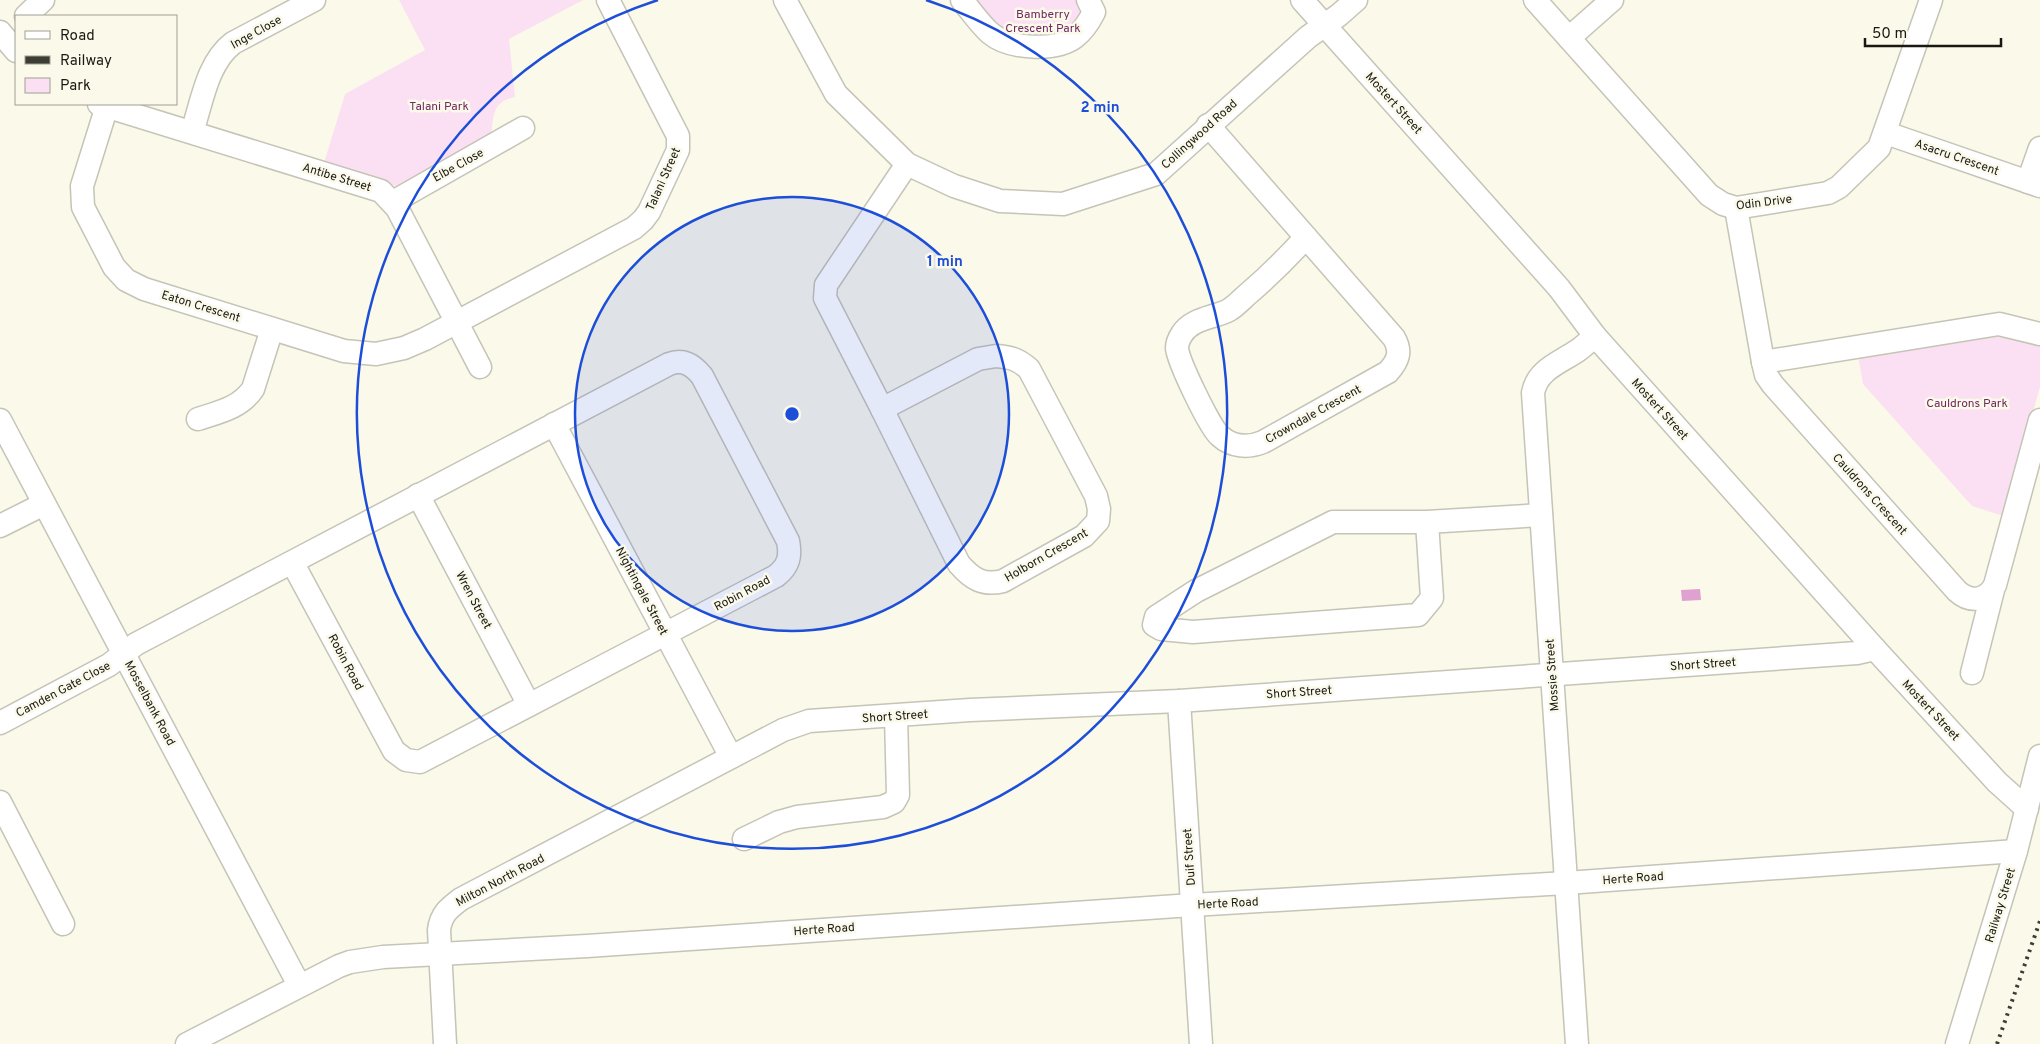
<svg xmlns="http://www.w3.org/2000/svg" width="2040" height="1044" viewBox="0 0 2040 1044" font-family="Overpass,sans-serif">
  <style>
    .green { fill: #fbe0f3 }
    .water { fill: #dfa1cf }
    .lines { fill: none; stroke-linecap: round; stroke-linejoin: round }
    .minor-casing { stroke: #c5c4b6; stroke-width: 25 }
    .minor { stroke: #fff; stroke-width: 22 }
    .rail { stroke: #3d3c35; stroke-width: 4; stroke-dasharray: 2.5 5; stroke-linecap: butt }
    .ring { fill: none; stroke: #1d4ed8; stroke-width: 2.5 }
    .labels { text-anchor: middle; stroke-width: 5; stroke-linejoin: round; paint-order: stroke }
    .park-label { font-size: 12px; fill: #702861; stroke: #faf9ea }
    .street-label { font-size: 12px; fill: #191813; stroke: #faf9ea }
    .centre { fill: #1d4ed8; stroke: #faf9ea; stroke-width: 2.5 }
    .ring-label { font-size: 15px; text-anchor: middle; font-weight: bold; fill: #1d4ed8; stroke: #faf9ea; stroke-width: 5; stroke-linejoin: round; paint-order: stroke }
  </style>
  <rect width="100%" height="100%" fill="#faf9ea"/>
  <!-- green -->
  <g class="green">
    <path d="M399,0H583L509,39L515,97C491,102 494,117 491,136L403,186H396L324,163L345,94L425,50Z"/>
    <path d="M971,0H1083L1086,20L1043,42L1002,30Z"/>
    <path d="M1994,332L2040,344V387L2003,516L1972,506L1863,384L1858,355Z"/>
  </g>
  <!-- water -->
  <path class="water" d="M1700,589L1701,600L1682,601L1681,590Z"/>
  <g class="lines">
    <defs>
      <g id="minor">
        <path d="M785,0L836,94L907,164L954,186L1000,201L1063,204L1156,174L1308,37L1339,15L1356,0"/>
        <path d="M962,0C971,11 980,24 990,33C1009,49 1055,52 1075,37C1084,30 1089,22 1094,12L1088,0"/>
        <path d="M1302,0L1559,288L1595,336L1875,649L1997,782L2027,809"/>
        <path d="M1535,0L1709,195L1723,204L1736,208L1828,193L1839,187L1879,148L1931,0"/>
        <path d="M26,16L43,0"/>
        <path d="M0,32L16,51"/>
        <path d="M1569,38L1612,0"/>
        <path d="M99,104L381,191L397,208L480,367"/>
        <path d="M107,106L82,186L83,207L114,267L126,280L144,289L344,351L376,354L404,348L425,339L634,228L643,220L649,212L678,150V136L608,0"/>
        <path d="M1208,125L1394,338C1402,352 1398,361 1388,372L1263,442C1248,448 1232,447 1220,436C1210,428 1178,361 1177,348C1177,343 1180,337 1182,334C1192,318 1214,318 1229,310C1236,306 1243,298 1249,293C1270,275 1288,257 1306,237"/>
        <path d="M192,132C202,102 207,63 233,43L314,0"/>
        <path d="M1886,133L2040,186"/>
        <path d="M2028,182L2040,148"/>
        <path d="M393,202L523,128"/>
        <path d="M1736,208L1763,362"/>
        <path d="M2040,334L1999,324L1763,362L1766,375L1773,385L1957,591C1970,603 1987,601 1995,585L2040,420"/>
        <path d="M996,356C1010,357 1018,359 1029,369L1096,496L1099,509L1098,521L1084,536L1003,581C983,586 972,579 959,564L882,409L978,359Z"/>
        <path d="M882,409L825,298L826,285L907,164"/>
        <path d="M198,419C219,412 240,408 253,389L272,329"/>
        <path d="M0,420L299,985"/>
        <path d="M554,424L731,757"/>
        <path d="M418,495L529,705"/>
        <path d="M1427,522H1333L1196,591L1156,617L1154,625L1161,629L1193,632L1418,615L1432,598L1427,522L1541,515"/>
        <path d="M0,526L44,504"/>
        <path d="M1972,673L1993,590"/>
        <path d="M1179,701L1201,1044"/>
        <path d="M0,723L109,665L136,644L669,364C683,359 692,364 702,376L788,541C791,556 789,566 776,576L420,762L406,760L394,751L292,562"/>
        <path d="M0,802L63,924"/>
        <path d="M744,839L779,822L797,817L883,807L894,802L898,795L896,716"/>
        <path d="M187,1044L339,966L350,962L383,957L587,946L1192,905L1566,883L2016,851"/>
        <path d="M445,1044L439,930C441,914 449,908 461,899L783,730L809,721L970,710L1179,701L1857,653L1875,649"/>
        <path d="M1577,1044L1533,393C1537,370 1559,363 1577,351C1583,347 1589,341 1595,336"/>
        <path d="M1957,1044L2016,851L2040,756"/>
      </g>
    </defs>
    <!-- minor casing -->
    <use href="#minor" class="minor-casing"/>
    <!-- minor -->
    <use href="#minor" class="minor"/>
    <!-- rail -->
    <path class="rail" d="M1997,1044L2040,921"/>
  </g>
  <!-- distance rings -->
  <circle cx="792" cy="414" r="217" fill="#1d4ed8" fill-opacity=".12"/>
  <g class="ring">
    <circle cx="792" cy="414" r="217"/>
    <path d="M926 0A435 435 0 1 1 658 0"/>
  </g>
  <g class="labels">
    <!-- park labels -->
    <g class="park-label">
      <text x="1043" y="18">Bamberry<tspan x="1043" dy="14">Crescent Park</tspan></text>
      <text x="439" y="110">Talani Park</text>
      <text x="1967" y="407">Cauldrons Park</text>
    </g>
    <!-- street labels -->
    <g class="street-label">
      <text transform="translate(256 32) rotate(-29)" y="4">Inge Close</text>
      <text transform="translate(1394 103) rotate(48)" y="4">Mostert Street</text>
      <text transform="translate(1199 134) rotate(-42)" y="4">Collingwood Road</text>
      <text transform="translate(1957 157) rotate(19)" y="4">Asacru Crescent</text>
      <text transform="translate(458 165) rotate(-29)" y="4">Elbe Close</text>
      <text transform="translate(337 177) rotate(17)" y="4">Antibe Street</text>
      <text transform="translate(663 179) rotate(-66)" y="4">Talani Street</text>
      <text transform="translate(1764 202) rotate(-7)" y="4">Odin Drive</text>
      <text transform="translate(201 306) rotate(17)" y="4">Eaton Crescent</text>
      <text transform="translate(1660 409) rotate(48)" y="4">Mostert Street</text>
      <text transform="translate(1313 414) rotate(-29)" y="4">Crowndale Crescent</text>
      <text transform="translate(1870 494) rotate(48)" y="4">Cauldrons Crescent</text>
      <text transform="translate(1046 555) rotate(-30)" y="4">Holborn Crescent</text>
      <text transform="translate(642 591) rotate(62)" y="4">Nightingale Street</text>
      <text transform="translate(742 593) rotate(-28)" y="4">Robin Road</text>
      <text transform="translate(474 600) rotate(62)" y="4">Wren Street</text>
      <text transform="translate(346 662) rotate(62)" y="4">Robin Road</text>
      <text transform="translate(1703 664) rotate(-4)" y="4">Short Street</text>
      <text transform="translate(1552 675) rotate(-94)" y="4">Mossie Street</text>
      <text transform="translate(63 689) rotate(-28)" y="4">Camden Gate Close</text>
      <text transform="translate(1299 692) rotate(-4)" y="4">Short Street</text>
      <text transform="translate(150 703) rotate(62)" y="4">Mosselbank Road</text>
      <text transform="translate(1931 710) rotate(47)" y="4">Mostert Street</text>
      <text transform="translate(895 716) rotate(-4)" y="4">Short Street</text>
      <text transform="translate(1189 857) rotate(-94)" y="4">Duif Street</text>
      <text transform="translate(1633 878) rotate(-4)" y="4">Herte Road</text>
      <text transform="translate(500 880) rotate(-28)" y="4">Milton North Road</text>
      <text transform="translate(1228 903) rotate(-3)" y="4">Herte Road</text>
      <text transform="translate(2000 905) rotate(-73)" y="4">Railway Street</text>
      <text transform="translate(824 929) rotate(-4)" y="4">Herte Road</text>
    </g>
  </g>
  <circle cx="792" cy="414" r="8" class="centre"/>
  <g class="ring-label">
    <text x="1100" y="112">2 min</text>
    <text x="945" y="266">1 min</text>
  </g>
  <!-- legend -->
  <rect x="15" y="15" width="162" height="90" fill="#faf9ea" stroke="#a09f94"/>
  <rect x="25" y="31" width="25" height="8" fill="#ffffff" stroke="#a09f94"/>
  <text x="60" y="40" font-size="15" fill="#191813">Road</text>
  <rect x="25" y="56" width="25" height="8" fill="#3d3c35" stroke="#a09f94"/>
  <text x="60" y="65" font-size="15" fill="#191813">Railway</text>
  <rect x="25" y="78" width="25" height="15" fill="#fbe0f3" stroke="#a09f94"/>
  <text x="60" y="90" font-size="15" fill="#191813">Park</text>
  <!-- scale -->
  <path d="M1865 38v8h136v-8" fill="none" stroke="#191813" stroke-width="2.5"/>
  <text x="1872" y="38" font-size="15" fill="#191813" stroke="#faf9ea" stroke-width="4" paint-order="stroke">50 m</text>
</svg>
